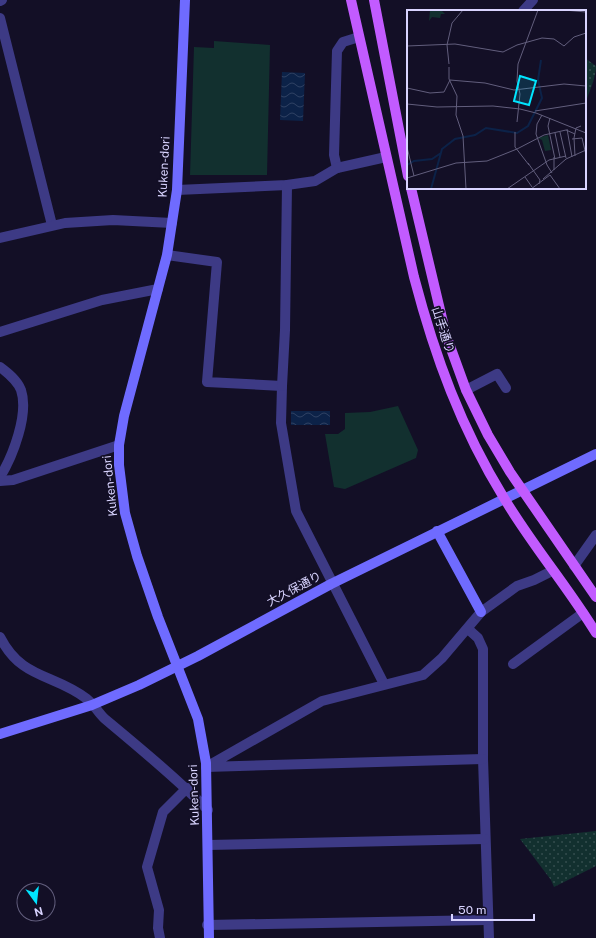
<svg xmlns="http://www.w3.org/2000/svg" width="596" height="938" viewBox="0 0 596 938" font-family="'Public Sans','Noto Sans JP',sans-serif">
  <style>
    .green { fill: url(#green-dots) }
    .pitch { fill: #12302f }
    .water { fill: url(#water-waves) }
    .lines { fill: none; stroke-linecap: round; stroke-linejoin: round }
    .street { stroke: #3d3a85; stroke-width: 10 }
    .secondary { stroke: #6f6bff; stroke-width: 10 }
    .primary { stroke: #c25bff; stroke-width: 10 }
    .labels { text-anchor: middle; stroke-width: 3.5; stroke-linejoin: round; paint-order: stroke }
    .street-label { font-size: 12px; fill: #d9d4ff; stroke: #130f26 }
    .inset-river { fill: none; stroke: #0c2248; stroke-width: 2 }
    .inset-road { fill: none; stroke: #625e7d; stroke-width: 1 }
    .view { fill: #00e5ff; fill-opacity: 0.15; stroke: #00e5ff; stroke-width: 2 }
    .inset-edge { fill: none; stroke: #d9d4ff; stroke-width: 2 }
  </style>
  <defs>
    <pattern id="green-dots" width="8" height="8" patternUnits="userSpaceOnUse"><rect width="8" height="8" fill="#12302f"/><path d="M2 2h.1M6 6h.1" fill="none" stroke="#344d4e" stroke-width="1.8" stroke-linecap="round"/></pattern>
    <pattern id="water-waves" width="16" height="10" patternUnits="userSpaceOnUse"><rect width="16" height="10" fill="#0c2248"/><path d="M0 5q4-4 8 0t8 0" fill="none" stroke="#2f4163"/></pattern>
  </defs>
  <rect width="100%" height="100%" fill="#130f26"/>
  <!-- green -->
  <g class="green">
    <path d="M585,58L596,66C596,79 589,91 585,105Z"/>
    <path d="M596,831V866L554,887L551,880L520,839Z"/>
  </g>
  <!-- pitch -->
  <g class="pitch">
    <path d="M214,41L270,45L267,175H190L194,47L214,48Z"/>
    <path d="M398,406L418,450L416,458L345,489L334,487L325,434H338L345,429V413L370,412Z"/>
  </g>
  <!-- water -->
  <g class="water">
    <path d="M282,72L305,73L303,121L280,120Z"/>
    <rect x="291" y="411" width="39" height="14"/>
  </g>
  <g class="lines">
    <!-- street -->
    <g class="street">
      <path d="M0,1L2,0"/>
      <path d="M523,11L533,0"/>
      <path d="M0,18L52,225"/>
      <path d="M337,168L334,155L337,51L343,42L359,37"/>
      <path d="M177,190L287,185L315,181L337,168L386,157"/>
      <path d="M0,238L65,223L113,220L172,223"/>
      <path d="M167,255L217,262L207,382L282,386L281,423L296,511L384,684"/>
      <path d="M0,332L102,300L158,289"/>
      <path d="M0,367C8,373 17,380 21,390C29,414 13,456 0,477"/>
      <path d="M282,386L285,330L287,185"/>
      <path d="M466,390L497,374L506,388"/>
      <path d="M0,481L13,480L119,445"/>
      <path d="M574,566L596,535"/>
      <path d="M468,629L478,638L483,649V759L489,938"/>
      <path d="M0,637C22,680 53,673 87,699C94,704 98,713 105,719C141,749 175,777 208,810"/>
      <path d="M513,664L583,613"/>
      <path d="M483,759L206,767L322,701L423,675L442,658L481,612L517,586L534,580L552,571"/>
      <path d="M208,845L485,839"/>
      <path d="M207,925L487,920"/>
      <path d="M160,938L158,928L159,910L147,867L163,812L187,788"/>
    </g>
    <!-- secondary -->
    <g class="secondary">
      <path d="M185,0L177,190L167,255L124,416L119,445V465L125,513L137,556L158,617L198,719L206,763L209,938"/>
      <path d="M437,531L481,612"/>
      <path d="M0,734L92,705L139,685L198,656L331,584L596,454"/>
    </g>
    <!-- primary -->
    <g class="primary">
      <path d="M351,0L414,277C435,357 461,428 504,498C532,545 568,587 596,633"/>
      <path d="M374,0L408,176"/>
      <path d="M411,188L446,335L466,390L488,435L510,472L596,597"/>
    </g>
  </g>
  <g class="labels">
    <!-- street labels -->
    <g class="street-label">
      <text transform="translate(164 167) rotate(-87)" y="4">Kuken-dori</text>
      <text transform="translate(443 330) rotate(72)" y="4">山手通り</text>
      <text transform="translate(110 486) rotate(-96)" y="4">Kuken-dori</text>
      <text transform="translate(294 589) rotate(-28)" y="4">大久保通り</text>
      <text transform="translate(194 795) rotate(-92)" y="4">Kuken-dori</text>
    </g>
  </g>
  <!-- overview -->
  <g transform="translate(407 10)">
    <rect width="179" height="179" fill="#130f26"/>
    <path d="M23,0H34L38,4H34L33,8L25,7L22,11ZM141,125L144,140L138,141L135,130L131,128Z" fill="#12302f"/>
    <path class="inset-river" d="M0,155L7,151L25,149L34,143M24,179L35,139L48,129L68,125L79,118L110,123L121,116L135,88L131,70L134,50"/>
    <path class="inset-road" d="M157,0L179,2M0,36L48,34L96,42L110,35L135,28L147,29L157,36L167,27L179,23M42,54L40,35L45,13L56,0M42,57V69L50,86L49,105L56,126L59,179M43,70L78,73L107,80L157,74L179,76M0,78L23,83L37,82L43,70M0,94L30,97L86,96L113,99L129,103L179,123M128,101L179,93M135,105L130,114L129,124L140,155L145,163M143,108L141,116L148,149M110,112L113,84L110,71L111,54L131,0M160,119L165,147M108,122V137L122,155M153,122L159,148M148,123L153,147M165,129L175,128L179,145M0,137L7,166M168,146L167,128L169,118L174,116M147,147V160M121,153L133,170L132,174M118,167L125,177M0,168L49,153L80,151L110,139L137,125L159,120L168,124M136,169L159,149L179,140M100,179L142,150L159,146M124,179L143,165L153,179"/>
    <path class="view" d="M113,66L129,71L122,95L107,91Z"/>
    <rect width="179" height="179" class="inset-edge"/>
  </g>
  <!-- north arrow -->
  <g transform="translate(36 902) rotate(165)"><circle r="19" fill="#130f26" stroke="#625e7d"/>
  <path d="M0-3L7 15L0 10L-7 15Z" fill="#00e5ff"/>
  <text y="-6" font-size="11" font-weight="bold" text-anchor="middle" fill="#d9d4ff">N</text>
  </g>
  <!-- scale -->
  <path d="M452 914v6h82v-6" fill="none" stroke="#d9d4ff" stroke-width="2"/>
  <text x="458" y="914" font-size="12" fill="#d9d4ff" stroke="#130f26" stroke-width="3" paint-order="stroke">50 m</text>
</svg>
